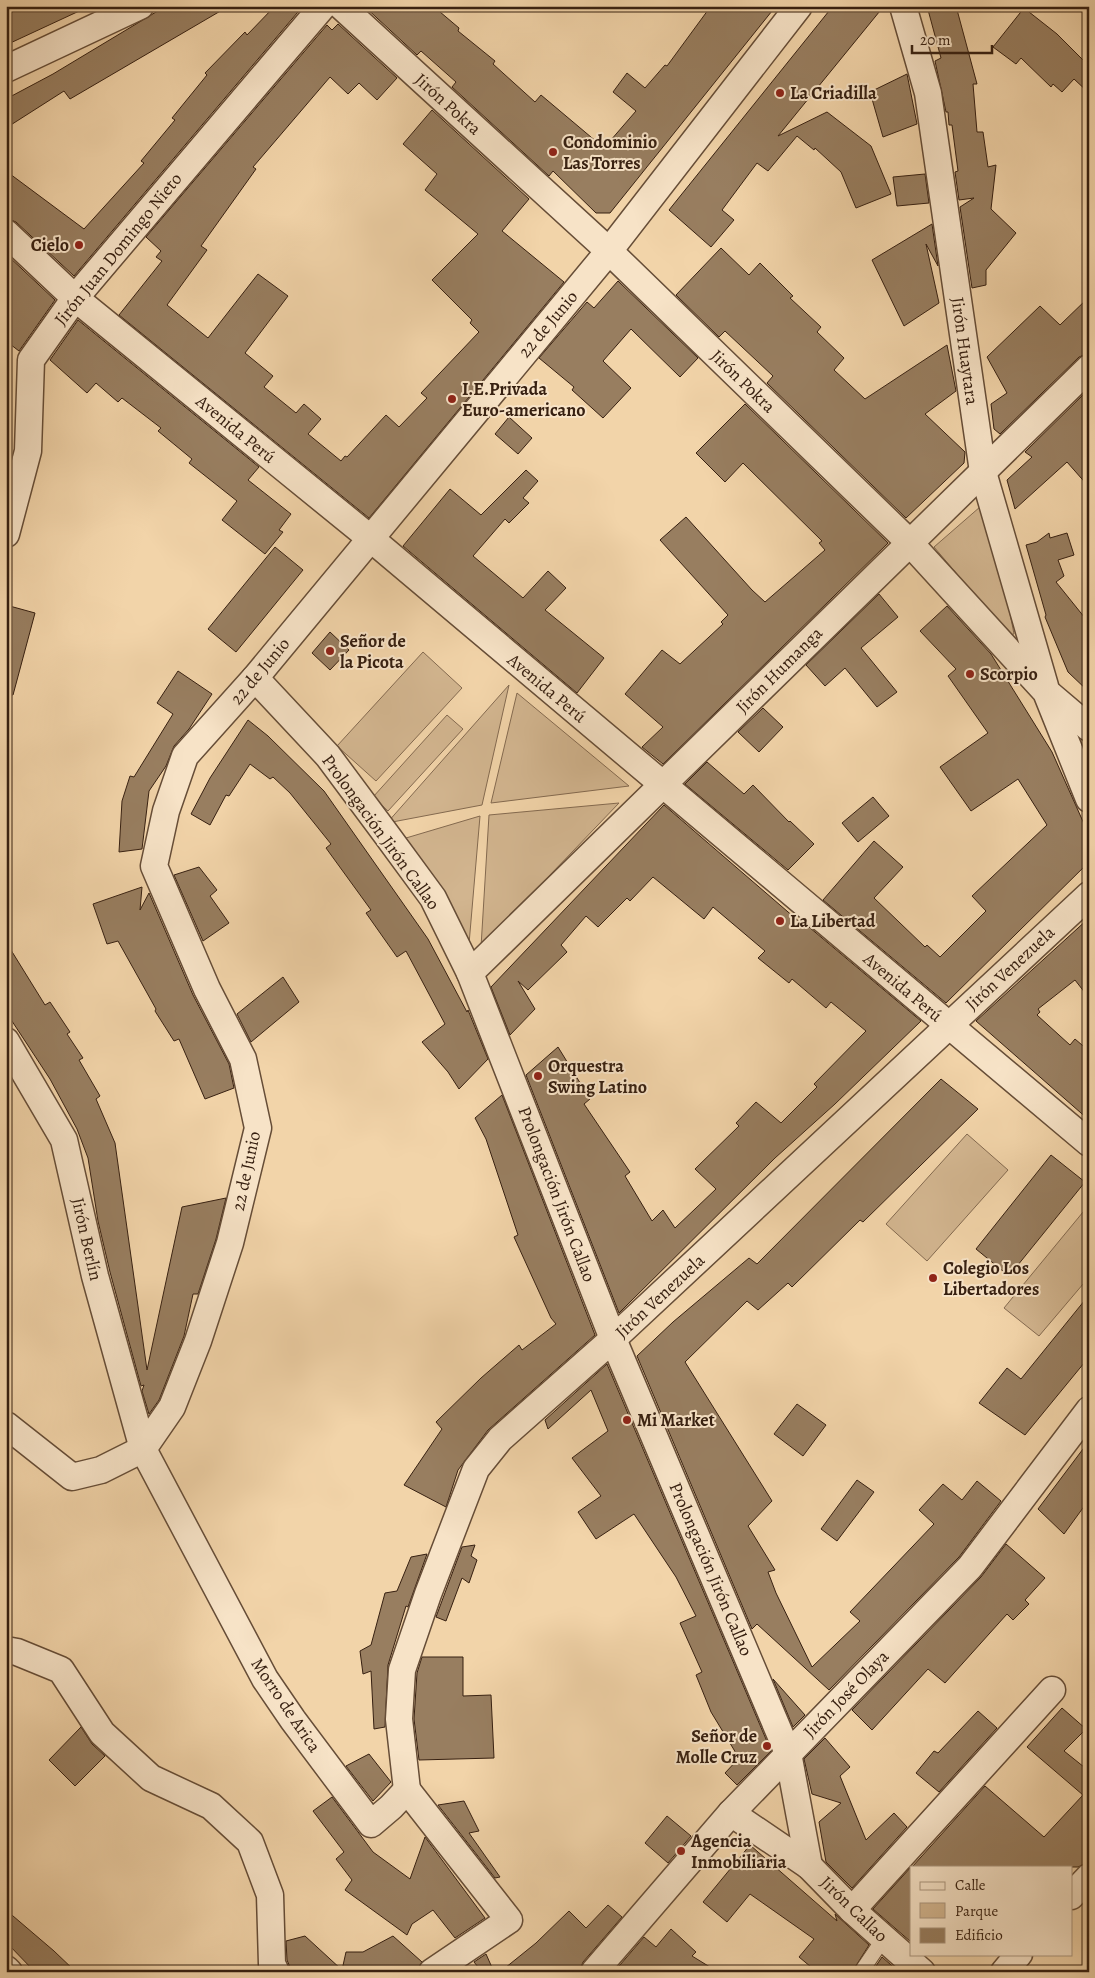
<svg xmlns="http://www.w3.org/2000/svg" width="1095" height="1978" viewBox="0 0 1095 1978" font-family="Alegreya,serif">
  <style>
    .green { fill: #d2b58f; stroke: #846a50 }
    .building { fill: #987e60; stroke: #372011 }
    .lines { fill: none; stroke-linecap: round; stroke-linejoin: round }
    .lane-casing { stroke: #664d37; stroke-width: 16 }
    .street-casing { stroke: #664d37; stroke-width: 29 }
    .lane { stroke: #f7e3c7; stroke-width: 14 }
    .street { stroke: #f7e3c7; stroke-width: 26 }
    .poi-dot { fill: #8f2418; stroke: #f7e3c7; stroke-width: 2 }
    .labels { text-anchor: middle; stroke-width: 4; stroke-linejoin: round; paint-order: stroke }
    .poi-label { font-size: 18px; font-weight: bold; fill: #372011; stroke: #f7e3c7; text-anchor: start }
    .street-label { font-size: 18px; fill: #372011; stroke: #f7e3c7 }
  </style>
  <rect width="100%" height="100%" fill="#f2d4a9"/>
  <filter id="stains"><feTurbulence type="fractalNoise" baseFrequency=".004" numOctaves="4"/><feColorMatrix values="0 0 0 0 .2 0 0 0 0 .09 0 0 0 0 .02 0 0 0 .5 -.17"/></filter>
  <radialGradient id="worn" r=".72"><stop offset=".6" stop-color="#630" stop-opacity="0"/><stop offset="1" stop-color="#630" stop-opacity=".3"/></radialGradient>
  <!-- green -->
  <g class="green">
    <path d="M988,500L1014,634L1009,635L934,547Z"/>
    <path d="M423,652L462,688L376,781L337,746Z"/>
    <path d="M509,685L482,805L387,823Z"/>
    <path d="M517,693L629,786L491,803Z"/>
    <path d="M447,715L463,729L388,811L373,797Z"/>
    <path d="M619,803L481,947L489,815Z"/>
    <path d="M480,816L469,944L406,838Z"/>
    <path d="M967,1134L1008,1170L927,1261L886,1224Z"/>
    <path d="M1088,1206L1089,1277L1039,1336L1004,1308Z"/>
  </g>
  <!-- building -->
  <g class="building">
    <path d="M6,6H90L6,45Z"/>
    <path d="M166,6H229L70,99L64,91L6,128V99L53,74Z"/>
    <path d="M275,6H303L74,276L16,222L6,218V171L84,229L144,163L141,161L175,120L172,118L207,75L205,73L245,32L247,35Z"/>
    <path d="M364,6H433L459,28L458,31L495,61L493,64L535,102L541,95L604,148L636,111L613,92L627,73L645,88L665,65L667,66L711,6H776L610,213H596L553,171L549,176L452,87L456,82L421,51L417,55Z"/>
    <path d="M833,6H884L778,136L827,112L871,146L891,194L856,208L841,172L815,148L814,150L797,136L768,171L757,163L722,210L734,220L711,247L669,210Z"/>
    <path d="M927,6H956L977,84H973L977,132H983L988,167L996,165L991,209L1016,233L986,270V285L972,288L960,207L974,198L959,200L955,172L958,171L952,125H949L948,112H946L935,61L941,58Z"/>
    <path d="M1024,8L1057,34L1089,66V93L1074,79L1062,92L1053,84L1051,87L1021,58L1016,64L993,47Z"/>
    <path d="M338,24L397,78L377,100L359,83L348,94L330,77L253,167L256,169L201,246L207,250L167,305L208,338L258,274L288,296L245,353L273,376L264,387L296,413L304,404L321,419L308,434L341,461L345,456L347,457L386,415L399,427L427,398L421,393L479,332L470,323L472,320L432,280L478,234L425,190L437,174L403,144L432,110L529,199L502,231L564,282L369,518L119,315L162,261L156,257L161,251L146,237L327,25L332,30Z"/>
    <path d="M907,74L917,124L883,137L870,92Z"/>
    <path d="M925,174L929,203L897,206L893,177Z"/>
    <path d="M932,224L938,266L926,244L939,303L904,326L872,260Z"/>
    <path d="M721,248L749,275L760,263L793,296L790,298L821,327L817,332L844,358L834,370L865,399L947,345L956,391L925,414L965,452L964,463L906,518L767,383L773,376L725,331L719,337L676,295Z"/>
    <path d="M6,254L55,300L19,351L6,341Z"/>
    <path d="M618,281L698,358L680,377L631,329L603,361L631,388L603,418L572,390L574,387L539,358L587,302L594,308Z"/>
    <path d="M1089,297V353L1079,357L1000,434L994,429L991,404L1007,393L987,357L1040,306L1060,325Z"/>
    <path d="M78,320L259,467L248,480L291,514L279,530L283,532L265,554L222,520L237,501L189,463L192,459L158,431L161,428L122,398L118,402L96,383L87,393L50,360Z"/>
    <path d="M1089,389V487L1067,462L1015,509L1007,480L1032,457L1025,452Z"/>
    <path d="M745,404L888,543L663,764L642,747L663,727L625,694L662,650L680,664L723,624L721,622L728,615L660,540L686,517L752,590L765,602L825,550L819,543L822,541L743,463L725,482L696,453Z"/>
    <path d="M509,417L532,438L518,454L495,434Z"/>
    <path d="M526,470L538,481L523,498L529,503L509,523L505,519L473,556L523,598L548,571L566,588L545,610L604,658L577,693L403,546L450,489L481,515Z"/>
    <path d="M1049,533L1050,538L1067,533L1074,555L1058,560L1064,576L1056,582L1089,623V692L1068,672L1045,617L1046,615L1026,545L1037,542Z"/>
    <path d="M275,547L303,570L236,652L208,629Z"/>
    <path d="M879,594L898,617L861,648L897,692L877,707L845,668L825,686L806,665Z"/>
    <path d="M6,605L35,613L13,695L6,694Z"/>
    <path d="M947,606L991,654L1052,752L1089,835V862L946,1003L823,900L874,841L903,867L874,898L925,947L927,945L940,957L986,911L972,896L1047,825L1018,779L971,811L940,767L988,733L948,676L956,669L920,631Z"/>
    <path d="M330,632L349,650L330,670L312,653Z"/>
    <path d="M178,671L212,694L189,729L174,746L166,766L149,791L142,849L119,852L122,801L130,776L134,777L173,714L157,703Z"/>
    <path d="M763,708L783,727L759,752L738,732Z"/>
    <path d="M248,720L268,736L324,791L428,939L467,1012L468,1010L488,1059L459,1089L448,1072L422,1042L445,1024L406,951L397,957L366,913L371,910L326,848L331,844L290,793L273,777L270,779L250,764L229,796L226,795L210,825L191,814L210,778Z"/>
    <path d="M707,762L744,794L753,785L789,822L790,821L814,844L788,870L685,784Z"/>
    <path d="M873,797L889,816L858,842L842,823Z"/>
    <path d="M664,805L802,924L803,922L921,1021L835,1104L775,1158L619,1313L526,1075L558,1047L590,1099L584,1104L630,1172L625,1176L652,1221L663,1210L675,1228L716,1189L695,1169L739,1126L736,1123L756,1102L781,1123L817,1087L814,1084L866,1031L831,1002L826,1008L792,979L789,983L758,958L765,951L713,907L704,919L653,877L630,901L627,898L598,927L586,916L561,945L567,952L528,990L518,981L535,1009L510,1035L491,987Z"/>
    <path d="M199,867L217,890L210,896L229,923L203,941L174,875Z"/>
    <path d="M142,887L140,910L149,893L193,995L229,1064L234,1088L205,1099L179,1039L174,1041L155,1011L156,1009L118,941L107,944L93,904Z"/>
    <path d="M1089,918V998L1075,980L1038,1009L1040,1012L1037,1015L1070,1045L1075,1039L1089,1051V1120L976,1021Z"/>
    <path d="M6,942L45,1005L50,1002L70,1032L67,1034L83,1058L79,1060L100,1096L96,1099L115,1143L147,1370L182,1207L226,1198L216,1239L198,1294H193L184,1336L159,1400L149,1414L142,1391L144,1385L141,1386L110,1272L98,1221L88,1158L77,1129L50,1079L6,1012Z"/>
    <path d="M283,977L299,1002L251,1042L237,1014Z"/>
    <path d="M941,1079L978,1109L863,1222L860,1220L792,1287L788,1283L758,1310L747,1301L685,1362L772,1501L748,1526L775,1570L768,1572L776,1593L812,1667L860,1621L850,1612L934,1524L919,1510L943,1484L962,1500L977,1481L1001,1501L959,1557L829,1690L757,1624L752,1629L637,1356L673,1322L749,1258L757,1264Z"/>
    <path d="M502,1095L595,1335L488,1430L458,1470L446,1507L404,1485L442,1429L436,1422L481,1378L519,1345L522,1350L556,1324L551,1318L514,1237L518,1235L486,1139L475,1118Z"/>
    <path d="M1051,1155L1085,1182L1009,1276L976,1249Z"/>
    <path d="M1089,1295V1357L1025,1435L979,1403L1007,1368L1021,1379Z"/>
    <path d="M607,1364L771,1751L737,1785L725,1773L739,1758L711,1712L696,1675L702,1672L680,1623L696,1616L676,1577L634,1514L596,1539L578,1512L601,1496L572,1458L608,1431L591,1390L548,1429L545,1420Z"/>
    <path d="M797,1404L826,1425L803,1456L774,1434Z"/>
    <path d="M1089,1441L1088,1501L1064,1534L1038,1509Z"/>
    <path d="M857,1480L874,1492L837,1541L821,1529Z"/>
    <path d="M1006,1544L1045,1578L1025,1600L1029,1604L1013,1620L1007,1614L945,1683L928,1669L872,1730L852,1710L981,1577Z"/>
    <path d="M475,1545L471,1556L477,1560L469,1583L462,1578L446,1621L436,1617L462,1547Z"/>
    <path d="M427,1554L408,1607L406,1606L388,1665L385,1727L374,1729L371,1671L363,1674L360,1651L371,1645L385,1593L397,1591L411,1557Z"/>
    <path d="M422,1657H463V1696L491,1695L494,1758L419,1760L414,1719L417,1673Z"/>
    <path d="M773,1679L805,1715L793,1727Z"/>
    <path d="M1062,1708L1086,1729L1064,1751L1089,1771V1862L1078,1867H912L985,1786L1044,1837L1083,1795L1027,1747Z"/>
    <path d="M978,1711L997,1728L939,1792L916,1773L934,1751L938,1753Z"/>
    <path d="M81,1727L92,1744L105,1756L75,1786L49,1760Z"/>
    <path d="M825,1738L850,1767L840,1776L866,1840L894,1813L907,1827L852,1888L826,1862L819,1822L841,1803L812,1794L804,1759Z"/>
    <path d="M369,1754L391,1782L373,1801L346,1766Z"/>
    <path d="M332,1797L373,1852L410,1879L425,1837L485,1918L455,1938L433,1910L412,1924L407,1935L345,1890L352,1880L336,1859L344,1852L313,1811Z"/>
    <path d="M464,1801L479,1831L469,1833L500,1877L495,1878L438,1805Z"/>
    <path d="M667,1816L691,1836L668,1863L645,1843Z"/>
    <path d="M750,1845L837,1921L835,1914L869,1945L852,1972H817L799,1957L814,1939L750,1894L727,1922L703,1902Z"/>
    <path d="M911,1867V1942L873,1909Z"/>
    <path d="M608,1905L622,1917L583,1962L579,1972H500L536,1943L569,1911L586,1928Z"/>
    <path d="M6,1910L54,1951L76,1972H35L6,1942Z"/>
    <path d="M671,1929L696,1952L692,1956L718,1972H614L644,1937L656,1947Z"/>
    <path d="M305,1936L342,1970L346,1952H363L393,1936L422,1962L417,1972H292L287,1960L286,1941Z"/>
    <path d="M486,1954L494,1972H482L474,1962Z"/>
    <path d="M882,1957L899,1972H872Z"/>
  </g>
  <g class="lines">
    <defs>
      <path id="lane" d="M861,1972L884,1938"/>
      <g id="street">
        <path d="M341,6L609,251L909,542L1046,692L1089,799"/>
        <path d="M903,6L928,93L983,472L1045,686"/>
        <path d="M6,69L140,6"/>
        <path d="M6,233L75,298L370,538L1089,1143"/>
        <path d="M6,534L28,451L31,360L75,298L323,6"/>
        <path d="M255,678L328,756L386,834L433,898L470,973L613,1339L788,1753L809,1866"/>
        <path d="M1049,694L1089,728"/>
        <path d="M470,973L1089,368"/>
        <path d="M6,1041L64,1140L95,1276L143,1449L265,1679L293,1720L371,1824L391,1807L407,1790"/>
        <path d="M6,1425L72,1477L101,1470L143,1449L172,1407L198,1341L230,1243L258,1128L243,1059L207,989L154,866L166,811L185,756L255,678L609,251L799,6"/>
        <path d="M6,1650L17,1652L61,1670L102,1733L151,1778L211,1806L250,1842L270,1895L272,1964L276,1972"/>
        <path d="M407,1790L399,1719L402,1670L428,1594L476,1469L500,1439L613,1339L1089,895"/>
        <path d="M407,1790L509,1920L432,1972"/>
        <path d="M731,1813L809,1866L852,1910L922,1972"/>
        <path d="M1071,1896L1089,1877"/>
        <path d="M852,1910L1052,1690"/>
        <path d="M6,1969L9,1972"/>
        <path d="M594,1972L731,1813L970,1567L1089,1410"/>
        <path d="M1004,1972L1019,1954"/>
      </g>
    </defs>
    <!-- lane casing -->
    <use href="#lane" class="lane-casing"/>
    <!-- street casing -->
    <use href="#street" class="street-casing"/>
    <!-- lane -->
    <use href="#lane" class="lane"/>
    <!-- street -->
    <use href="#street" class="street"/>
  </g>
  <!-- markers -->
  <g class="poi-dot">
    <circle cx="780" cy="93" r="5"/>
    <circle cx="553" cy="152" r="5"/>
    <circle cx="79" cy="245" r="5"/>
    <circle cx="452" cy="399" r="5"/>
    <circle cx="330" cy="651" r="5"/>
    <circle cx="970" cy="674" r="5"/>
    <circle cx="780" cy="921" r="5"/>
    <circle cx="538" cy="1076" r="5"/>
    <circle cx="933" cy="1278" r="5"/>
    <circle cx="627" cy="1420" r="5"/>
    <circle cx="767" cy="1746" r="5"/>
    <circle cx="681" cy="1851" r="5"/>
  </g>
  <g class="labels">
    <!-- poi labels -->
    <g class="poi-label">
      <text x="790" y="99">La Criadilla</text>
      <text x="563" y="148">Condominio<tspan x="563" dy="21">Las Torres</tspan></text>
      <text x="69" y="251" text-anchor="end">Cielo</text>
      <text x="462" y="395">I.E.Privada<tspan x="462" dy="21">Euro-americano</tspan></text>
      <text x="340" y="647">Señor de<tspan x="340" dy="21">la Picota</tspan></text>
      <text x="980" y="680">Scorpio</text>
      <text x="790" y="927">La Libertad</text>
      <text x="548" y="1072">Orquestra<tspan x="548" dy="21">Swing Latino</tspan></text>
      <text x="943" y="1274">Colegio Los<tspan x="943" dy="21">Libertadores</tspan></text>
      <text x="637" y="1426">Mi Market</text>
      <text x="757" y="1742" text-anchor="end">Señor de<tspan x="757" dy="21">Molle Cruz</tspan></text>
      <text x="691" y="1847">Agencia<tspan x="691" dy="21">Inmobiliaria</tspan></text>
    </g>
    <!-- street labels -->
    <g class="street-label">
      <text transform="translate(448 104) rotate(42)" y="6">Jirón Pokra</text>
      <text transform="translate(118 249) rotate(-51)" y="6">Jirón Juan Domingo Nieto</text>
      <text transform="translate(548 324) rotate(-50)" y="6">22 de Junio</text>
      <text transform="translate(965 351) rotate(82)" y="6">Jirón Huaytara</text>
      <text transform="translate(743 381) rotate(44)" y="6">Jirón Pokra</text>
      <text transform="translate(236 429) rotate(39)" y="6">Avenida Perú</text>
      <text transform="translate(779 670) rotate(-45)" y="6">Jirón Humanga</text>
      <text transform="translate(260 671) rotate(-50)" y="6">22 de Junio</text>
      <text transform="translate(547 688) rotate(40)" y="6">Avenida Perú</text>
      <text transform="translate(381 832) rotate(54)" y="6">Prolongación Jirón Callao</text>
      <text transform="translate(1010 968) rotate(-43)" y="6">Jirón Venezuela</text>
      <text transform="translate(903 987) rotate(40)" y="6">Avenida Perú</text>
      <text transform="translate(246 1171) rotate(-78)" y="6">22 de Junio</text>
      <text transform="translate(557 1194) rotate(69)" y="6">Prolongación Jirón Callao</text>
      <text transform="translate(87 1239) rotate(77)" y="6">Jirón Berlín</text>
      <text transform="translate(660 1296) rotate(-43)" y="6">Jirón Venezuela</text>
      <text transform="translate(711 1569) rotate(67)" y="6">Prolongación Jirón Callao</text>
      <text transform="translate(846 1694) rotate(-46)" y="6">Jirón José Olaya</text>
      <text transform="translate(286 1705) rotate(56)" y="6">Morro de Arica</text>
      <text transform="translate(854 1909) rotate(44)" y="6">Jirón Callao</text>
    </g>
  </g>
  <!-- margin -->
  <rect width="1095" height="1978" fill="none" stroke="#f2d4a9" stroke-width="25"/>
  <rect x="8" y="8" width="1080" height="1963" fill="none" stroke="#372011" stroke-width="2.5"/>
  <rect x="12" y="12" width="1070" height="1953" fill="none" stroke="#372011"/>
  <!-- legend -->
  <rect x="910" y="1866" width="162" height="90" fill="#f7e3c7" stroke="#aa957e"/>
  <rect x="920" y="1882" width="25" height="8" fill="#f7e3c7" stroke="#aa957e"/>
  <text x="955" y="1890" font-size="15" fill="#372011">Calle</text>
  <rect x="920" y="1903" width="25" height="15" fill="#d2b58f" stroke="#aa957e"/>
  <text x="955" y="1916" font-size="15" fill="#372011">Parque</text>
  <rect x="920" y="1928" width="25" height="15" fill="#987e60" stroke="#aa957e"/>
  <text x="955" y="1940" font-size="15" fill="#372011">Edificio</text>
  <!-- scale -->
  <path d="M912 45v8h80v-8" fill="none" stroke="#372011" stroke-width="2.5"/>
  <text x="920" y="45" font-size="15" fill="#372011" stroke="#f7e3c7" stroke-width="4" paint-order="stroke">20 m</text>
  <rect width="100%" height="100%" filter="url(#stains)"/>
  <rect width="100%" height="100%" fill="url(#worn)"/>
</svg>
